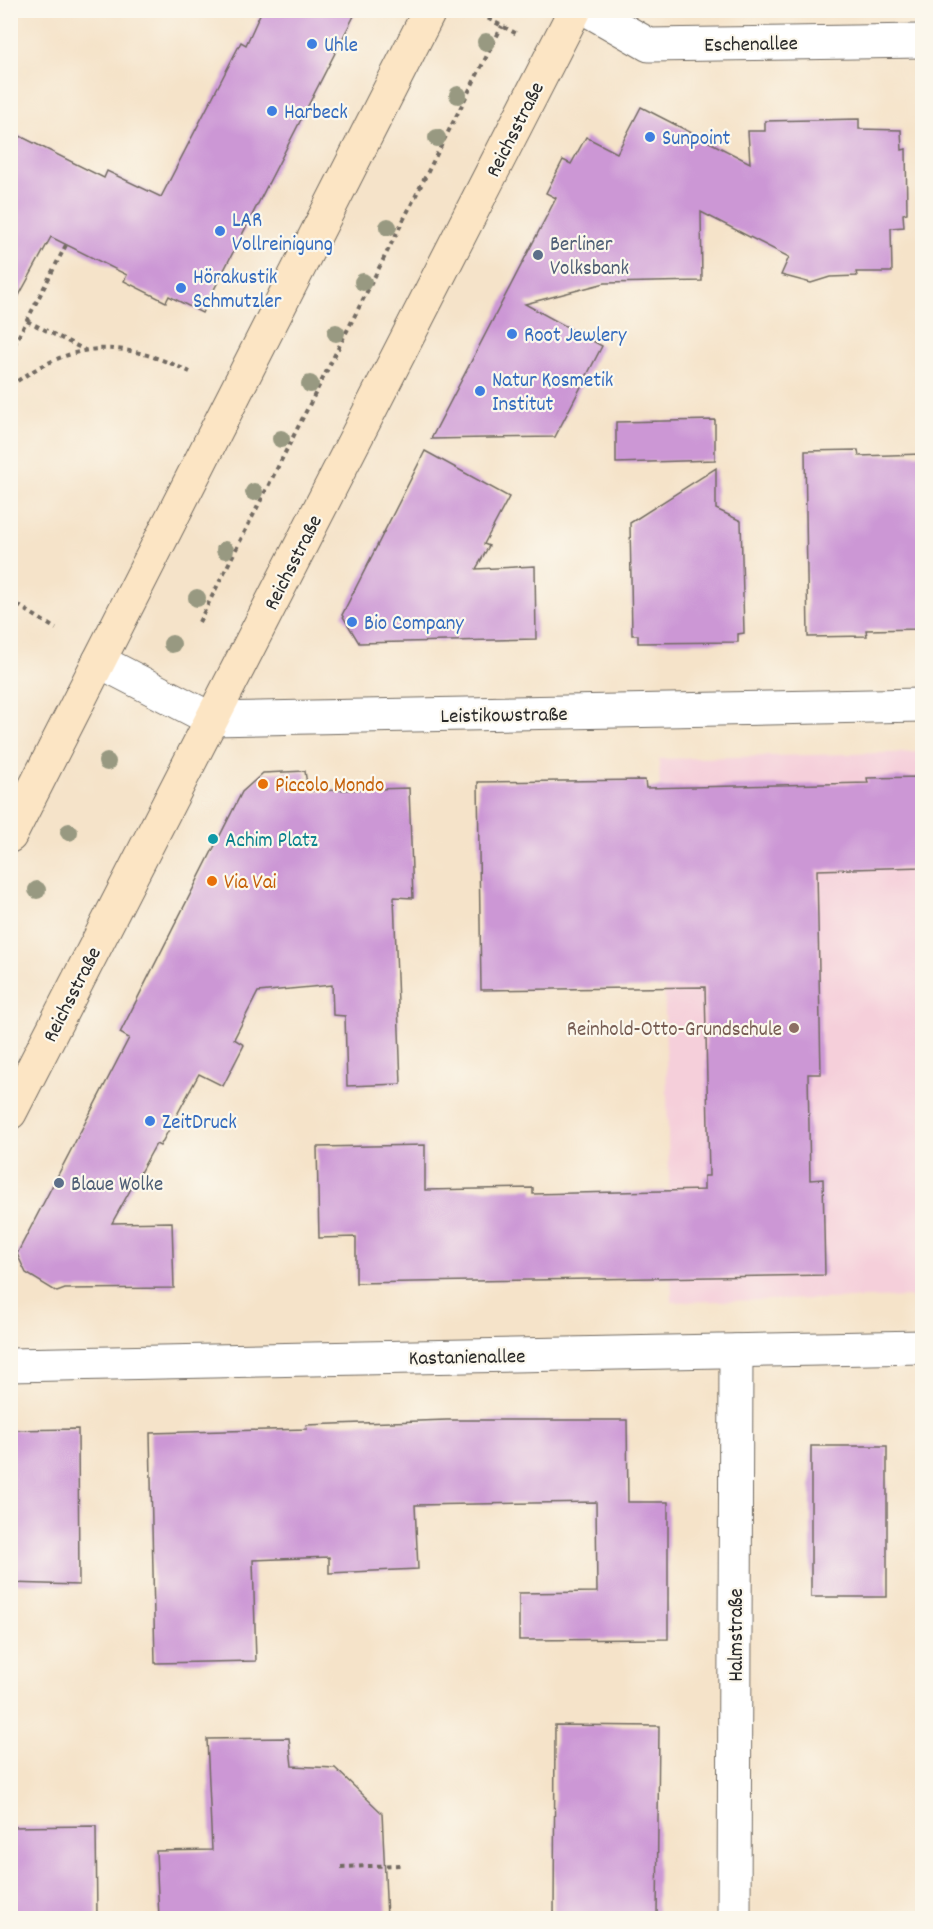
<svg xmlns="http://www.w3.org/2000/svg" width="933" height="1929" viewBox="0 0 933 1929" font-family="Dekko,sans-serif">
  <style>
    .built { fill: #f5cfda }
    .building { fill: #cc97d5 }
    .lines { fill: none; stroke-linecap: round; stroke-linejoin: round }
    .street-casing { stroke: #726b62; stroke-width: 35 }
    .secondary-casing { stroke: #726b62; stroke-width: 35 }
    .path { stroke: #726b62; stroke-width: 4; stroke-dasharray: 4.5 4.5; stroke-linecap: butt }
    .street { stroke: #fff; stroke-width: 33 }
    .secondary { stroke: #fce5c4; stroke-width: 33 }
    .tree { fill: #989981 }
    .shop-dot { fill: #3f7fe0; stroke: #fbf7ec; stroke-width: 2 }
    .service-dot { fill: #5c6f8a; stroke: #fbf7ec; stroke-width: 2 }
    .food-dot { fill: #e8710a; stroke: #fbf7ec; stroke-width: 2 }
    .culture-dot { fill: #0f9aa8; stroke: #fbf7ec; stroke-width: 2 }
    .education-dot { fill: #8d6e63; stroke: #fbf7ec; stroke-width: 2 }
    .labels { text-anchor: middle; stroke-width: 4.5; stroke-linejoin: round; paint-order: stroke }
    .street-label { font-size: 21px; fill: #2b2b2b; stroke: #fbf7ec }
    .shop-label { font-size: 21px; fill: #366cbe; stroke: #fbf7ec; text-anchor: start }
    .service-label { font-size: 21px; fill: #4e5e75; stroke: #fbf7ec; text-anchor: start }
    .food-label { font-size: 21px; fill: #c56008; stroke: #fbf7ec; text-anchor: start }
    .culture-label { font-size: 21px; fill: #0d838f; stroke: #fbf7ec; text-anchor: start }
    .education-label { font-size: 21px; fill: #785e54; stroke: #fbf7ec; text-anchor: end }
  </style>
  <rect width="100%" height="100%" fill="#fbf7ec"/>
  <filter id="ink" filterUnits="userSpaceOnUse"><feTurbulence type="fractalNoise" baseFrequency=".0167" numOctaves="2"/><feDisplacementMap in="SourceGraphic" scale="12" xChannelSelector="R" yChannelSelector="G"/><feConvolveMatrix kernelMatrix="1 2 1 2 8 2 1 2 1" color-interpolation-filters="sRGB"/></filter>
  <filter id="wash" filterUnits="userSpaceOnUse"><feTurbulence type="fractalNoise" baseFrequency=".008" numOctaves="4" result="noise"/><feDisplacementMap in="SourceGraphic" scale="24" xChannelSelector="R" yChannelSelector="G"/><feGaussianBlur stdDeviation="1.35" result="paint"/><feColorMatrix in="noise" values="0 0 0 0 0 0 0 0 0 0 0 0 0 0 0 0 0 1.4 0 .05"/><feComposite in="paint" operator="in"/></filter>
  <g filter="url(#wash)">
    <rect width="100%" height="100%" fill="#f5e3c9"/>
    <!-- built -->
    <path class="built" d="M922,752V1297L672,1302L659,759Z"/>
    <g id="blocks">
      <!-- building -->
      <g class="building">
        <path d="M262,10H357L202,313L169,296L166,302L124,281L127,275L51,237L10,312V131L104,178L107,171L161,197L241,42L246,45Z"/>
        <path d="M641,107L750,163L748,131H765V121L859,119V129L901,130L902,150L906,149L907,213L903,214L904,227L891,228L892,272H856L857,276L830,277L811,283L781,275L789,257L701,212L702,281L605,283L525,304L602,346L555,437L431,439L556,198L546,193L563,160L571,164L586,137L617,153Z"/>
        <path d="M715,420V460L616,463V422Z"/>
        <path d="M858,450L859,456L922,454V629L866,630L867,636L808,637L805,451Z"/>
        <path d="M425,451L509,497L484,544L489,546L476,569L535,566L536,639L359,643L342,615Z"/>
        <path d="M716,468V509L741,521L744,633L738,634V642L638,643V635H632L630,523Z"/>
        <path d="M305,771L308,791L409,788L413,898L394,897L401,1084L347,1086L345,1016L333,1015L332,985L258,992L234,1039L244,1045L223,1086L199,1074L160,1146L156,1144L112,1223L172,1222L174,1288L65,1289L57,1292L26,1273L17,1254L129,1038L120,1033L242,792L263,773Z"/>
        <path d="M921,777L922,867L817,870L821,1074H808L810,1180L823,1179L825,1275L356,1283V1237L319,1238L317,1147L425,1145V1190L533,1188V1194L704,1190V1176H709L705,987L481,990L478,782L645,780L646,788L868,783L867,778Z"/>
        <path d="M447,1420H627L628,1502H668V1639L519,1640V1593L597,1592L596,1502L415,1505L418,1569L329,1573V1557L253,1560L256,1661L155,1663L150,1433L307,1429L306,1425Z"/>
        <path d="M78,1429L79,1585L10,1583V1430Z"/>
        <rect x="811" y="1446" width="76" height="151"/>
        <path d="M555,1725L659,1726L657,1918H554Z"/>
        <path d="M289,1738L292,1766L335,1768L382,1813L387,1918H159L156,1851L212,1850L207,1739Z"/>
        <path d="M96,1826L97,1918H10V1827Z"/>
      </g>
    </g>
  </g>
  <g filter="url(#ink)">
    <use href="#blocks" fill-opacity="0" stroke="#726b62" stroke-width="1.5"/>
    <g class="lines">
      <defs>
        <g id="street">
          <path d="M588,10L649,45L922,41"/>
          <path d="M99,661L211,719L922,705"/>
          <path d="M10,1365L922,1347"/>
          <path d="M734,1918L736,1351"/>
        </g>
        <g id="secondary">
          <path d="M10,836L430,10"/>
          <path d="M10,1113L575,10"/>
        </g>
      </defs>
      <!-- street casing -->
      <use href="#street" class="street-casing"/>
      <!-- secondary casing -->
      <use href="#secondary" class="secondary-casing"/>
      <!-- path -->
      <g class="path">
        <path d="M472,10L519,35"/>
        <path d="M27,321L85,350"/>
        <path d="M10,353L66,245"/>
        <path d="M10,386C75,340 119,338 190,372"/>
        <path d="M10,600L56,629"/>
        <path d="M199,622L502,26"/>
        <path d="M341,1867L400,1865"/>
      </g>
      <!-- street -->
      <use href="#street" class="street"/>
      <!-- secondary -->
      <use href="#secondary" class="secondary"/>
    </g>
    <!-- trees -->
    <g class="tree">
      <circle cx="486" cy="42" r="9"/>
      <circle cx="458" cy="95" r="9"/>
      <circle cx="437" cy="138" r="9"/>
      <circle cx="388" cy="227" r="9"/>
      <circle cx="363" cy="282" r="9"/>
      <circle cx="336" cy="333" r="9"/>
      <circle cx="310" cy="384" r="9"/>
      <circle cx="281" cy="439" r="9"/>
      <circle cx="254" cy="492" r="9"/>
      <circle cx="225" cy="550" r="9"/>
      <circle cx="197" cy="598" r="9"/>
      <circle cx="172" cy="644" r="9"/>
      <circle cx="107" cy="762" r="9"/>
      <circle cx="69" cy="832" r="9"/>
      <circle cx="37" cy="890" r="9"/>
    </g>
  </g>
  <!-- markers -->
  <g class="shop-dot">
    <circle cx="312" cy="44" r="6"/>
    <circle cx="272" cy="111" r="6"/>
    <circle cx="650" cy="137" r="6"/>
    <circle cx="220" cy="231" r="6"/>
    <circle cx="181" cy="288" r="6"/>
    <circle cx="512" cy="334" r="6"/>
    <circle cx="480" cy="391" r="6"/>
    <circle cx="352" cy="622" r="6"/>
    <circle cx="150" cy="1121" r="6"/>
  </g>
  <g class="service-dot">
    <circle cx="538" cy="255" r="6"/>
    <circle cx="59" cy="1183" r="6"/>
  </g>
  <g class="food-dot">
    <circle cx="263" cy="784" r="6"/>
    <circle cx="212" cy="881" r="6"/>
  </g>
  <circle class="culture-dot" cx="213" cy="839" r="6"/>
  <circle class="education-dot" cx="794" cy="1028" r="6"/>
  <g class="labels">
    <!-- street labels -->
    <g class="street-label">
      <text transform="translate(751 43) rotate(-1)" y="7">Eschenallee</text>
      <text transform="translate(514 129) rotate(-63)" y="7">Reichsstraße</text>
      <text transform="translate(292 562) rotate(-63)" y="7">Reichsstraße</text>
      <text transform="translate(504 714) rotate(-1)" y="7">Leistikowstraße</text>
      <text transform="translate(71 994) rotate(-63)" y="7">Reichsstraße</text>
      <text transform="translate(467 1356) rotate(-1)" y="7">Kastanienallee</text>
      <text transform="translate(735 1635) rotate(-90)" y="7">Halmstraße</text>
    </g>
    <!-- shop labels -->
    <g class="shop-label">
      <text x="324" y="51">Uhle</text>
      <text x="284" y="118">Harbeck</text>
      <text x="662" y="144">Sunpoint</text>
      <text x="232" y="226">LAR<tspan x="232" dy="24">Vollreinigung</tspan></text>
      <text x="193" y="283">Hörakustik<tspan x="193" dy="24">Schmutzler</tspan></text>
      <text x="524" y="341">Root Jewlery</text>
      <text x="492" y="386">Natur Kosmetik<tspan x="492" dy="24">Institut</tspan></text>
      <text x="364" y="629">Bio Company</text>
      <text x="162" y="1128">ZeitDruck</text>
    </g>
    <!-- service labels -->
    <g class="service-label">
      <text x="550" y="250">Berliner<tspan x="550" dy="24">Volksbank</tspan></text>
      <text x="71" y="1190">Blaue Wolke</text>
    </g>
    <!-- food labels -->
    <g class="food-label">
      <text x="275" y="791">Piccolo Mondo</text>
      <text x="224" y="888">Via Vai</text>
    </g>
    <!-- culture labels -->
    <g class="culture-label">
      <text x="225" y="846">Achim Platz</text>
    </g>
    <!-- education labels -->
    <g class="education-label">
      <text x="782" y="1035">Reinhold-Otto-Grundschule</text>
    </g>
  </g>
  <!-- margin -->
  <rect width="933" height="1929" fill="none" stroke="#fbf7ec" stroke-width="36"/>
</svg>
